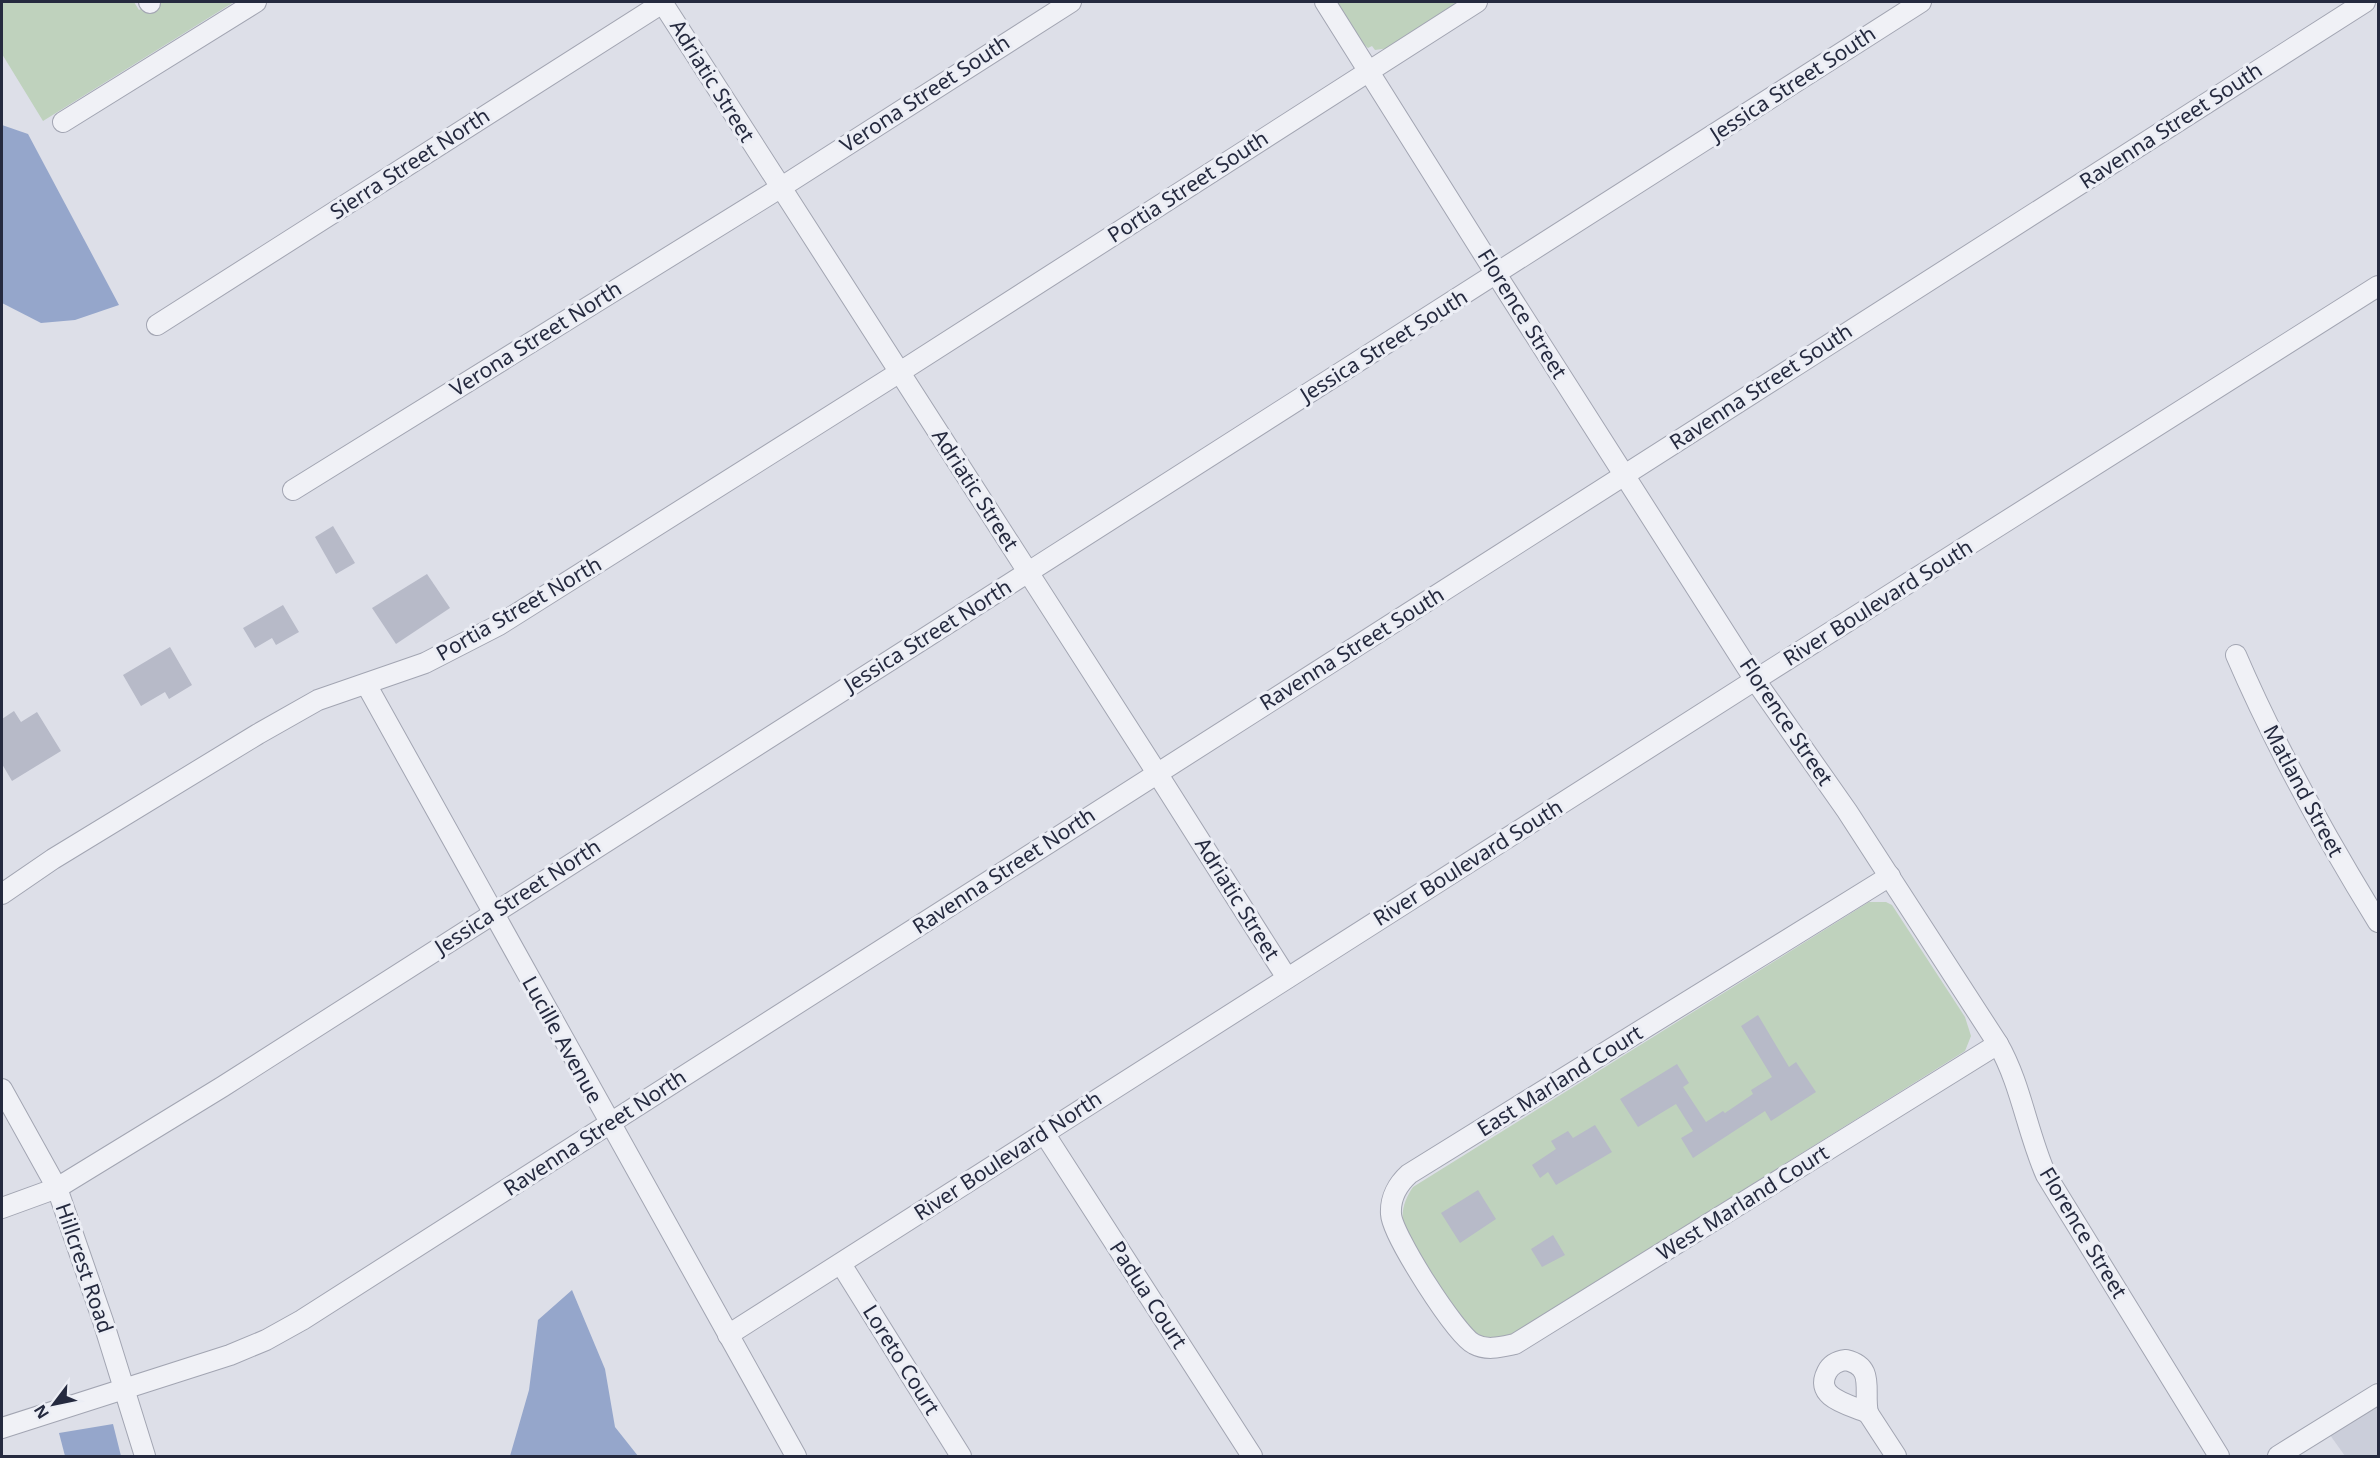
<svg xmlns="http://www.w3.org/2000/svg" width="2380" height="1458" viewBox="0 0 2380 1458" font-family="'Noto Sans',sans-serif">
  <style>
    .built { fill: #cbceda }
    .green { fill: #bfd2bd }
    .water { fill: #95a6cb }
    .building { fill: #b7bac8 }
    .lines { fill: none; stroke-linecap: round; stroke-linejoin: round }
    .minor-casing { stroke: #a2a5b2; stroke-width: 22 }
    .minor { stroke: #f0f1f6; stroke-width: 20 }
    .labels { text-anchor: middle; stroke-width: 6; stroke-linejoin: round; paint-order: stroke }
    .street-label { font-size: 21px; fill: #252a3f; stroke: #eceef5 }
  </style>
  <rect width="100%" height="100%" fill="#dddfe8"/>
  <!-- built -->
  <path class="built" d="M2378,1396V1456H2345L2330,1435Z"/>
  <!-- green -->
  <g class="green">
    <path d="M2,2H134L139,10L153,2H234L43,121L2,54Z"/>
    <path d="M1335,2H1462L1389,48L1375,50L1372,46L1368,48L1357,38Z"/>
    <path d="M1869,902H1886L1892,905L1965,1017L1971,1036L1965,1051L1516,1332C1504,1337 1488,1341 1476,1334C1462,1325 1407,1238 1403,1222C1401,1209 1406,1197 1413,1187Z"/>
  </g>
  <!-- water -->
  <g class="water">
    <path d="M2,125L28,134L119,305L75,320L41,323L2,303Z"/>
    <path d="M572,1290L605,1369L615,1427L638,1456H510L529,1390L538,1320Z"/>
    <path d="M113,1424L121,1456H65L59,1433Z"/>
  </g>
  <!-- building -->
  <g class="building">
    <path d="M333,526L355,563L336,574L315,537Z"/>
    <path d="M427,574L450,608L396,644L372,608Z"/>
    <path d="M283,605L299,632L276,645L272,638L255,648L243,628Z"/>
    <path d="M170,647L192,685L169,699L165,692L141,706L123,675Z"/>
    <path d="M14,711L21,722L37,712L61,751L12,781L2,764V719Z"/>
    <path d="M1758,1015L1789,1067L1796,1062L1816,1092L1771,1121L1765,1111L1693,1158L1681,1138L1693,1131L1676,1104L1638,1127L1620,1099L1677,1064L1689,1083L1683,1087L1706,1122L1723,1111L1725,1113L1753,1094L1751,1090L1772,1077L1741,1026Z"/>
    <path d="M1595,1125L1612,1152L1556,1185L1548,1172L1540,1178L1532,1165L1556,1149L1551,1141L1568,1131L1573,1138Z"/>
    <path d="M1478,1190L1496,1219L1460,1243L1441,1213Z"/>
    <path d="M1553,1235L1565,1255L1542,1267L1531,1249Z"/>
  </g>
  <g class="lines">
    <defs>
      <g id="minor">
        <path d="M149,2L150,3"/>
        <path d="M662,2L1157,773L1287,978"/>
        <path d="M1325,2L1496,274L1755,680L1847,811L1998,1044C2021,1084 2027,1132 2046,1175L2219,1456"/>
        <path d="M63,122L256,2"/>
        <path d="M157,325L664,2"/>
        <path d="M293,490L780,188L1071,2"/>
        <path d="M2236,655C2276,748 2325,836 2378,922"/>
        <path d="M366,684L796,1456"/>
        <path d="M1890,876L1409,1174C1398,1184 1390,1198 1391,1214C1392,1235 1456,1335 1474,1344C1487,1351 1501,1347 1515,1344L1998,1044"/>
        <path d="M2,894L53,859L258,734L318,700L425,663L499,625L900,372L1477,2"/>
        <path d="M2,1089L57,1188L103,1321L145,1456"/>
        <path d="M1044,1133L1252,1456"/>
        <path d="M2,1208L57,1188L222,1087L1921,2"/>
        <path d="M841,1264L961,1456"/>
        <path d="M728,1335L1755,680L2378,286"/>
        <path d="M1846,1360C1876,1367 1863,1391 1868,1413C1852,1405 1813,1399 1827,1372C1831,1364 1838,1361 1846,1360Z"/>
        <path d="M1868,1413L1896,1456"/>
        <path d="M2,1428L230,1355L266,1340L302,1320L2365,2"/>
        <path d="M2278,1456L2378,1394"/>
      </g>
    </defs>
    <!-- minor casing -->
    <use href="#minor" class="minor-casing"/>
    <!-- minor -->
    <use href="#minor" class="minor"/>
  </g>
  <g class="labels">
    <!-- street labels -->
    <g class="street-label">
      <text transform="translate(712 81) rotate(58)" y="7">Adriatic Street</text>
      <text transform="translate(1793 84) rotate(-33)" y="7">Jessica Street South</text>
      <text transform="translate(925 94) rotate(-33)" y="7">Verona Street South</text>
      <text transform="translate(2171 126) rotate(-33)" y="7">Ravenna Street South</text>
      <text transform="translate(410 164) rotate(-33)" y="7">Sierra Street North</text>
      <text transform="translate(1188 187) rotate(-33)" y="7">Portia Street South</text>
      <text transform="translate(1522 314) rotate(58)" y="7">Florence Street</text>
      <text transform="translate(536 339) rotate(-32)" y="7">Verona Street North</text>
      <text transform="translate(1384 346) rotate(-32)" y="7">Jessica Street South</text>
      <text transform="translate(1761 387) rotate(-33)" y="7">Ravenna Street South</text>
      <text transform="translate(975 490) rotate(57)" y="7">Adriatic Street</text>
      <text transform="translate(1878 603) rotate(-32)" y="7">River Boulevard South</text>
      <text transform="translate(519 609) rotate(-30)" y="7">Portia Street North</text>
      <text transform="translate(928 636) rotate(-32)" y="7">Jessica Street North</text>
      <text transform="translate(1352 649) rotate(-32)" y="7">Ravenna Street South</text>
      <text transform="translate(1786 722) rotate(56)" y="7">Florence Street</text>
      <text transform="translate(2303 791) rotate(62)" y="7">Matland Street</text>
      <text transform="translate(1468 863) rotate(-32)" y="7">River Boulevard South</text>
      <text transform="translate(1004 871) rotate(-33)" y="7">Ravenna Street North</text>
      <text transform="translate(518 897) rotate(-33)" y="7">Jessica Street North</text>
      <text transform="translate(1237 899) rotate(58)" y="7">Adriatic Street</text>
      <text transform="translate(562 1040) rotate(61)" y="7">Lucille Avenue</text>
      <text transform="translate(1560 1081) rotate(-32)" y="7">East Marland Court</text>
      <text transform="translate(595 1133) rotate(-33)" y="7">Ravenna Street North</text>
      <text transform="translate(1008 1156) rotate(-33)" y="7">River Boulevard North</text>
      <text transform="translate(1743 1203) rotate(-32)" y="7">West Marland Court</text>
      <text transform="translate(2083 1233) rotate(59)" y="7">Florence Street</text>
      <text transform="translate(84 1268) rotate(71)" y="7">Hillcrest Road</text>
      <text transform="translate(1148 1295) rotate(57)" y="7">Padua Court</text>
      <text transform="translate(901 1360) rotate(58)" y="7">Loreto Court</text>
    </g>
  </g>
  <!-- border -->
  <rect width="2380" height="1458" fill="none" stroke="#252a3f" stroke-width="6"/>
  <!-- north arrow -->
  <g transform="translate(54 1404) rotate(238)" stroke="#eceef5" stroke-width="4.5" paint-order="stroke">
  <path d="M0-4.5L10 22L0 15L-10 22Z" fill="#252a3f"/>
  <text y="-9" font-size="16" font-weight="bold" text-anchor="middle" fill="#252a3f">N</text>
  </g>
</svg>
